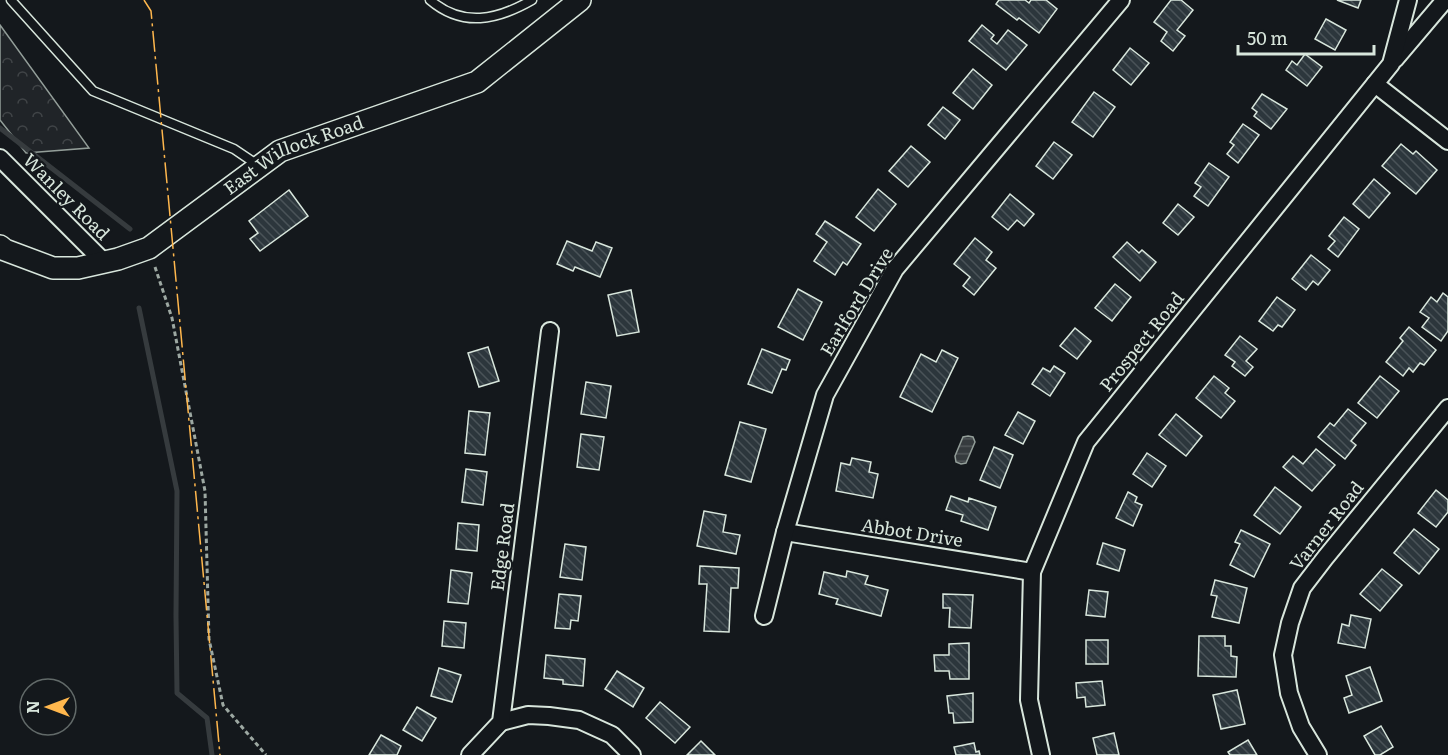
<svg xmlns="http://www.w3.org/2000/svg" width="1448" height="755" viewBox="0 0 1448 755" font-family="Literata,serif">
  <style>
    .forest { fill: url(#forest-crowns); stroke: #939e99; stroke-width: 1.5 }
    .water { fill: url(#water-rules); stroke: #939e99; stroke-width: 1.5 }
    .lines { fill: none; stroke-linecap: round; stroke-linejoin: round }
    .stream { stroke: #363b3e; stroke-width: 5 }
    .building { fill: url(#building-back-hatch); stroke: #d8e6dc; stroke-width: 1.5 }
    .service-casing { stroke: #d8e6dc; stroke-width: 11 }
    .minor-casing { stroke: #d8e6dc; stroke-width: 20 }
    .tertiary-casing { stroke: #d8e6dc; stroke-width: 24 }
    .path { stroke: #9da8a2; stroke-width: 3; stroke-dasharray: 4.5 3; stroke-linecap: butt }
    .service { stroke: #14181c; stroke-width: 8 }
    .minor { stroke: #14181c; stroke-width: 16 }
    .tertiary { stroke: #14181c; stroke-width: 21 }
    .power { stroke: #ffb74d; stroke-width: 1.5; stroke-dasharray: 21 4.5 3 4.5; stroke-linecap: butt }
    .labels { text-anchor: middle; stroke-width: 4.5; stroke-linejoin: round; paint-order: stroke }
    .street-label { font-size: 18px; fill: #d8e6dc; stroke: #14181c }
  </style>
  <defs>
    <pattern id="forest-crowns" width="20" height="18" patternUnits="userSpaceOnUse" patternTransform="scale(1.5)"><rect width="20" height="18" fill="#202428"/><path d="M2 6a3 3 0 1 1 6 0M12 15a3 3 0 1 1 6 0" fill="none" stroke="#404447"/></pattern>
    <pattern id="water-rules" width="6" height="5" patternUnits="userSpaceOnUse" patternTransform="scale(1.5)"><rect width="6" height="5" fill="#363b3e"/><path d="M0 2.5h6" fill="none" stroke="#525759"/></pattern>
    <pattern id="building-back-hatch" width="6" height="6" patternUnits="userSpaceOnUse" patternTransform="scale(1.5)"><rect width="6" height="6" fill="#2c363c"/><path d="M-1 5l2 2M0 0l6 6M5-1l2 2" fill="none" stroke="#4a5358"/></pattern>
  </defs>
  <rect width="100%" height="100%" fill="#14181c"/>
  <!-- forest -->
  <path class="forest" d="M0,25L89,148L26,153L0,120Z"/>
  <!-- water -->
  <path class="water" d="M968,436L973,437L975,442L966,463L961,464L956,462L955,456L963,437Z"/>
  <g class="lines">
    <!-- stream -->
    <g class="stream">
      <path d="M0,128L130,229"/>
      <path d="M139,308L177,491L176,616L177,693L207,718L212,755"/>
    </g>
  </g>
  <!-- building -->
  <g class="building">
    <path d="M999,0H1025L1029,3L1031,0H1046L1057,9L1039,33L1019,18L1017,20L996,4Z"/>
    <path d="M1171,0H1181L1193,10L1177,30L1185,36L1173,51L1161,41L1167,32L1154,22Z"/>
    <path d="M1337,0H1361L1358,8Z"/>
    <path d="M1326,19L1346,30L1335,50L1315,39Z"/>
    <path d="M982,25L994,35L991,39L997,44L1008,30L1027,45L1006,70L969,41Z"/>
    <path d="M1130,48L1149,63L1131,85L1113,70Z"/>
    <path d="M1305,54L1322,67L1307,86L1286,70L1292,61L1297,65Z"/>
    <path d="M973,69L992,85L973,109L953,93Z"/>
    <path d="M1094,92L1115,107L1093,137L1072,122Z"/>
    <path d="M1262,94L1287,109L1271,129L1254,116L1257,112L1252,108Z"/>
    <path d="M943,107L960,120L945,139L928,125Z"/>
    <path d="M1243,124L1259,135L1238,163L1227,154L1234,145L1230,142Z"/>
    <path d="M1054,142L1072,155L1053,179L1036,166Z"/>
    <path d="M1401,144L1413,154L1416,151L1437,170L1416,194L1382,166Z"/>
    <path d="M911,146L930,162L908,187L889,171Z"/>
    <path d="M1209,163L1229,177L1208,206L1194,196L1201,187L1195,183Z"/>
    <path d="M1374,179L1390,193L1369,218L1353,204Z"/>
    <path d="M878,189L896,204L874,231L856,217Z"/>
    <path d="M289,190L308,216L260,251L250,239L258,233L249,221Z"/>
    <path d="M1010,194L1034,214L1024,226L1017,220L1008,230L992,217Z"/>
    <path d="M1178,204L1194,217L1178,235L1163,223Z"/>
    <path d="M1344,217L1359,229L1338,257L1328,249L1335,241L1329,236Z"/>
    <path d="M825,221L861,244L847,265L843,262L835,275L814,261L827,242L816,234Z"/>
    <path d="M975,238L992,252L986,260L996,268L974,295L963,286L970,277L954,264Z"/>
    <path d="M567,241L592,251L596,242L612,248L600,277L575,267L573,271L557,264Z"/>
    <path d="M1127,242L1139,253L1142,250L1156,262L1140,281L1113,257Z"/>
    <path d="M1311,255L1330,270L1318,285L1313,281L1306,290L1292,279Z"/>
    <path d="M1115,284L1131,297L1112,321L1095,308Z"/>
    <path d="M798,289L822,302L803,340L778,327Z"/>
    <path d="M631,290L639,332L617,336L608,295Z"/>
    <path d="M1443,293L1448,297V331L1441,341L1422,327L1429,318L1420,312L1431,297L1437,302Z"/>
    <path d="M1277,297L1295,310L1282,327L1278,325L1273,331L1259,321Z"/>
    <path d="M1409,327L1436,350L1424,365L1420,363L1413,372L1409,368L1403,376L1386,362L1403,341L1400,338Z"/>
    <path d="M1075,328L1091,341L1077,359L1060,346Z"/>
    <path d="M1240,336L1257,349L1246,361L1253,367L1245,376L1232,366L1235,362L1225,355Z"/>
    <path d="M488,347L499,381L479,387L468,353Z"/>
    <path d="M762,349L790,360L786,370L782,369L772,393L748,384Z"/>
    <path d="M942,350L958,358L932,412L900,397L921,354L936,362Z"/>
    <path d="M1054,366L1065,373L1050,396L1032,384L1043,368L1050,372Z"/>
    <path d="M1214,376L1229,388L1225,393L1235,401L1221,418L1196,398Z"/>
    <path d="M1380,376L1399,391L1377,418L1358,403Z"/>
    <path d="M586,382L611,386L606,418L581,414Z"/>
    <path d="M1348,409L1366,423L1351,441L1356,445L1345,459L1318,437L1330,423L1334,426Z"/>
    <path d="M469,411L490,413L485,455L465,453Z"/>
    <path d="M1018,412L1035,421L1023,444L1005,435Z"/>
    <path d="M1176,414L1202,436L1186,456L1159,435Z"/>
    <path d="M740,422L766,429L751,482L725,475Z"/>
    <path d="M581,434L604,437L599,470L577,467Z"/>
    <path d="M994,447L1013,455L1000,488L980,480Z"/>
    <path d="M1316,449L1335,465L1312,491L1283,467L1293,456L1303,464Z"/>
    <path d="M1147,453L1166,466L1152,487L1133,474Z"/>
    <path d="M852,458L871,462L869,472L878,474L873,498L836,491L841,463L850,465Z"/>
    <path d="M466,469L487,472L483,505L462,502Z"/>
    <path d="M1275,487L1301,507L1280,534L1254,515Z"/>
    <path d="M1436,490L1448,500V512L1436,527L1418,513Z"/>
    <path d="M1128,492L1137,497L1135,502L1142,505L1133,526L1116,518Z"/>
    <path d="M951,496L968,502L969,498L996,507L988,530L961,521L963,515L946,510Z"/>
    <path d="M704,511L726,515L723,532L740,535L736,554L697,546Z"/>
    <path d="M458,523L479,525L477,551L456,549Z"/>
    <path d="M1414,529L1439,549L1419,574L1394,553Z"/>
    <path d="M1241,530L1270,544L1254,577L1230,565L1240,544L1235,542Z"/>
    <path d="M1103,543L1125,550L1119,571L1097,564Z"/>
    <path d="M565,544L586,547L582,580L560,577Z"/>
    <path d="M700,566L739,568L738,588H731L729,632L704,631L707,584H699Z"/>
    <path d="M1382,569L1402,585L1380,611L1360,594Z"/>
    <path d="M451,570L472,573L468,604L448,602Z"/>
    <path d="M847,571L868,576L865,584L888,590L881,616L836,604L838,599L819,594L824,572L846,577Z"/>
    <path d="M1215,580L1247,588L1239,623L1212,617L1217,596L1211,595Z"/>
    <path d="M1089,590L1108,592L1105,617L1086,615Z"/>
    <path d="M559,594L581,596L578,621L571,620L570,629L555,628Z"/>
    <path d="M943,594L973,595L971,628L949,627L950,608H943Z"/>
    <path d="M1351,615L1371,619L1365,648L1338,643L1342,624L1349,626Z"/>
    <path d="M444,621L466,623L464,648L442,646Z"/>
    <path d="M1199,636H1225V646H1231V656L1237,657L1236,677L1198,676Z"/>
    <rect x="1086" y="640" width="22" height="24"/>
    <path d="M969,643V679H950L949,671H935L934,655H949V644Z"/>
    <path d="M546,655L585,659L583,686L563,684V680L544,678Z"/>
    <path d="M1370,667L1382,701L1349,713L1344,698L1352,695L1346,676Z"/>
    <path d="M439,668L461,675L452,702L431,696Z"/>
    <path d="M617,671L644,688L633,707L605,689Z"/>
    <path d="M1102,681L1105,705L1086,707L1085,697L1077,698L1076,683Z"/>
    <path d="M1237,690L1245,724L1221,729L1213,695Z"/>
    <path d="M973,693V722L954,723L953,713H949L947,696Z"/>
    <path d="M660,702L690,727L675,743L646,718Z"/>
    <path d="M417,707L436,718L422,741L403,730Z"/>
    <path d="M1381,726L1393,747L1380,755H1375L1364,736Z"/>
    <path d="M1114,733L1119,755H1097L1093,738Z"/>
    <path d="M381,735L401,746L397,755H369Z"/>
    <path d="M1248,740L1257,755H1230L1228,752Z"/>
    <path d="M701,741L715,755H687Z"/>
    <path d="M974,743L976,752L979,751L980,755H956L954,747Z"/>
  </g>
  <g class="lines">
    <defs>
      <g id="service">
        <path d="M11,0L93,91L234,149L259,166"/>
        <path d="M430,0C463,28 497,20 532,0"/>
      </g>
      <g id="minor">
        <path d="M1395,59L1445,0"/>
        <path d="M1375,84L1448,141"/>
        <path d="M0,158L105,263"/>
        <path d="M785,532L1032,572"/>
        <path d="M764,616L785,532L825,395L895,269L1121,0"/>
        <path d="M501,722L528,715L549,716L579,720L612,735L632,755"/>
        <path d="M470,755L501,722L550,331"/>
        <path d="M1041,755L1029,700L1032,572L1086,442L1391,64L1408,0"/>
        <path d="M1318,755L1301,727L1289,693L1283,655L1290,623L1302,588L1325,558L1448,408"/>
      </g>
      <g id="tertiary">
        <path id="s1" d="M0,246L5,250L53,268H78L118,259L149,248L280,151L477,82L580,0"/>
      </g>
    </defs>
    <!-- service casing -->
    <use href="#service" class="service-casing"/>
    <!-- minor casing -->
    <use href="#minor" class="minor-casing"/>
    <!-- tertiary casing -->
    <use href="#tertiary" class="tertiary-casing"/>
    <!-- path -->
    <path class="path" d="M155,267L172,318L205,491L209,639L223,705L266,755"/>
    <!-- service -->
    <use href="#service" class="service"/>
    <!-- minor -->
    <use href="#minor" class="minor"/>
    <!-- tertiary -->
    <use href="#tertiary" class="tertiary"/>
    <!-- power -->
    <path class="power" d="M144,0L151,11L220,755"/>
  </g>
  <g class="labels">
    <!-- street labels -->
    <g class="street-label">
      <text dy="6" stroke="none"><textPath href="#s1" startOffset="330">East Willock Road</textPath></text>
      <text transform="translate(66 197) rotate(45)" y="6">Wanley Road</text>
      <text transform="translate(857 302) rotate(-59)" y="6">Earlford Drive</text>
      <text transform="translate(1142 342) rotate(-51)" y="6">Prospect Road</text>
      <text transform="translate(1327 526) rotate(-52)" y="6">Varner Road</text>
      <text transform="translate(912 533) rotate(9)" y="6">Abbot Drive</text>
      <text transform="translate(503 547) rotate(-83)" y="6">Edge Road</text>
    </g>
  </g>
  <!-- north arrow -->
  <g transform="translate(48 707) rotate(270)"><circle r="28" fill="#14181c" stroke="#626a69" stroke-width="1.5"/>
  <path d="M0-4.5L10 22L0 15L-10 22Z" fill="#ffb74d"/>
  <text y="-9" font-size="16" font-weight="bold" text-anchor="middle" fill="#d8e6dc">N</text>
  </g>
  <!-- scale -->
  <path d="M1238 45v9h136v-9" fill="none" stroke="#d8e6dc" stroke-width="3"/>
  <text x="1247" y="45" font-size="18" fill="#d8e6dc" stroke="#14181c" stroke-width="4.5" paint-order="stroke">50 m</text>
</svg>
